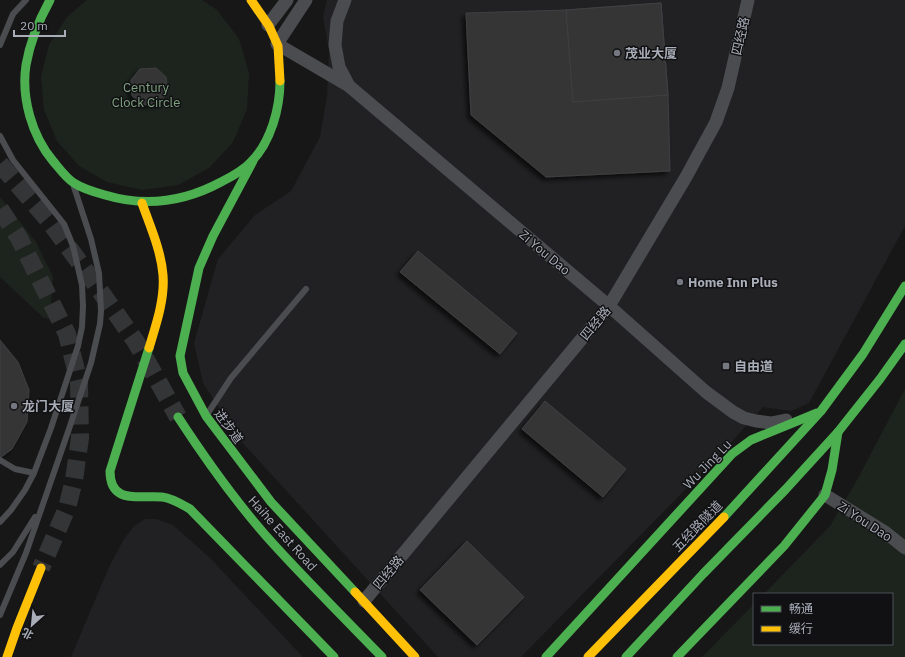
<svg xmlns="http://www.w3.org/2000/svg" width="905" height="657" viewBox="0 0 905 657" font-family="'IBM Plex Sans','Noto Sans SC',sans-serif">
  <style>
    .built { fill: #212123 }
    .green { fill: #1d241e }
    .building { fill: #353536; stroke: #3f4043; filter: url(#shadow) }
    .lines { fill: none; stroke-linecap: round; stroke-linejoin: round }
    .secondary-tunnel { stroke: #343537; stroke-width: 18; stroke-dasharray: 18 9; stroke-linecap: butt }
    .lane { stroke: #4b4c50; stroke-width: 6 }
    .street { stroke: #4b4c50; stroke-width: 13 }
    .fast { stroke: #4caf50; stroke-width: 9 }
    .slow { stroke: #ffc107; stroke-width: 9 }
    .poi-dot { fill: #757880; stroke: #111113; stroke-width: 1.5 }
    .labels { text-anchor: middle; stroke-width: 3; stroke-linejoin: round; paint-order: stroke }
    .street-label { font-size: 13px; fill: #a8adb8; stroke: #111113 }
    .poi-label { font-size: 13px; font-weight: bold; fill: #a8adb8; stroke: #111113; text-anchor: start }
    .park-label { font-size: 13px; fill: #7fa381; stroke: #111113 }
  </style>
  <defs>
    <filter id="shadow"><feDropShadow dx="-3.5" dy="3.5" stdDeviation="2" flood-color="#0009"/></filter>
  </defs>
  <rect width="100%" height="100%" fill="#171717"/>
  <!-- built -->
  <g class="built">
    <path d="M327,0H905V226L809,403L791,411L763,407L728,446L521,657H438L240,440L203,383L194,343L218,259L255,215L291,191L320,137L327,96L329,51L323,17Z"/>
    <path d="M145,519H156L173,525L210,558L303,657H71L109,567L124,539L134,526Z"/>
  </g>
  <!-- green -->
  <g class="green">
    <path d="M87,0H202L217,10L239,39L249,73L247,109L233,142L209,168L178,185L142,190L107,182L79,166L57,141L44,110L41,77L49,45L67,17Z"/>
    <path d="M0,197L36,242L53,277L50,319L44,318L0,277Z"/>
    <path d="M905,389V657H702L754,604V644H892V594H764L830,526L856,482Z"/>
  </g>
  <!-- building -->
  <g class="building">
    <path d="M661,3L668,95L670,171L546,177L471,115L466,13L566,10Z"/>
    <path d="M661,3L668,95L573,102L566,10Z"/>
    <path d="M156,68L166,77L168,91L160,103L143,105L132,96L131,80L140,69Z"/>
    <path d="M418,251L517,333L500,354L400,272Z"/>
    <path d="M0,340L18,362L29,390L27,422L12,449L0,458Z"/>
    <path d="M545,401L626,469L603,497L522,429Z"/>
    <path d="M467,541L524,597L477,645L420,590Z"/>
  </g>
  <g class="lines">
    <!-- secondary-tunnel -->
    <g class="secondary-tunnel">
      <path d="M0,164L50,222L96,285L136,342L178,417"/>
      <path d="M0,209L19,238L67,334L79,382L80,438L74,480L67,508L41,568"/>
    </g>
    <!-- lane -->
    <g class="lane">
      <path d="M0,45L13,14L26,0"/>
      <path d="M0,136L13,160L64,224L73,246L82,285L83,306L82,327L78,346L51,428L34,473L25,490L11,510L0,522"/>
      <path d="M208,413L231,378L306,289"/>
      <path d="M0,460L15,469L34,473"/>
      <path d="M0,565L13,552L35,517"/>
      <path d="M0,615L26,553L69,429L91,363L100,324L101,311L99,273L91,239L74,187"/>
    </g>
    <!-- street -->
    <g class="street">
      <path d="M306,0L277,44L349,86L609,306L706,392L733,412L744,418L756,421L771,423L786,420"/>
      <path d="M345,0L337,21L335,45L339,67L349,86"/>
      <path d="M268,25L287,0"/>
      <path d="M825,495L885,532L905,548"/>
      <path d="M364,601L609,306L686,177L716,122L728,88L748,0"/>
    </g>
    <!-- fast -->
    <g class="fast">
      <path d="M50,0C39,20 30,42 26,65C21,98 32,136 53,161C59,168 66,178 74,183C83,189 94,192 105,195C145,207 184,202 221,182C231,177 243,171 251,162C271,142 280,108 280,81"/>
      <path d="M253,161L213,236L199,268L180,356L183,373L206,416L271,502L355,592"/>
      <path d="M149,348L110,471C110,505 139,495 162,497C172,498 181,504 190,509L334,657"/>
      <path d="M178,417C208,463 239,507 277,548C311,585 347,621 382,657"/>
      <path d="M724,517L821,411L863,354L905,286"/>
      <path d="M546,657L732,454L751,440L817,413"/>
      <path d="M626,657L703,574L785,490L838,432L880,379L905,344"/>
      <path d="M677,657L784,546L825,495L832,470L838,432"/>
    </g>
    <!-- slow -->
    <g class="slow">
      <path d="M251,0L269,26L278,46L280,81"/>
      <path d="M142,203C150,226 161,250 163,275C165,299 156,325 149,348"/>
      <path d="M355,592L415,657"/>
      <path d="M7,657L17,628L41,568"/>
      <path d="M588,657L724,517"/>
    </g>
  </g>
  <!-- markers -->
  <g class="poi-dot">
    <circle cx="617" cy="53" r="4"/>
    <circle cx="680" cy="282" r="4"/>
    <rect x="722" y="362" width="8" height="8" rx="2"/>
    <circle cx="14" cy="406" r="4"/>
  </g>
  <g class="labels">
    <!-- street labels -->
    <g class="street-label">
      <text transform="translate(740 36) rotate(-77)" y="5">四经路</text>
      <text transform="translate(545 252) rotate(40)" y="5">Zi You Dao</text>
      <text transform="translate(595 323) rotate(-51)" y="5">四经路</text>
      <text transform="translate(229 426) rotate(54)" y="5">进步道</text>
      <text transform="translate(707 464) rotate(-46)" y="5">Wu Jing Lu</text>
      <text transform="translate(865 521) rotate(33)" y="5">Zi You Dao</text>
      <text transform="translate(697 526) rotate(-46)" y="5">五经路隧道</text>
      <text transform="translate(283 533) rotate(48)" y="5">Haihe East Road</text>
      <text transform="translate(388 572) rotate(-50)" y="5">四经路</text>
    </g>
    <!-- poi labels -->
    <g class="poi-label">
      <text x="625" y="58">茂业大厦</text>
      <text x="688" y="287">Home Inn Plus</text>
      <text x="734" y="371">自由道</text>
      <text x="22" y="411">龙门大厦</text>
    </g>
    <!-- park labels -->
    <g class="park-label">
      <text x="146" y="92">Century<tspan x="146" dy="15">Clock Circle</tspan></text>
    </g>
  </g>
  <!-- legend -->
  <rect x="753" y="593" width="140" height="52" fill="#111113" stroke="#4d4f55"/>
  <rect x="761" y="606" width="20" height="6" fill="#4caf50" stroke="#4d4f55"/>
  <text x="789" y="613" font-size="12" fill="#a8adb8">畅通</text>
  <rect x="761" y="626" width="20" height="6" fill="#ffc107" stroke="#4d4f55"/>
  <text x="789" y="633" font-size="12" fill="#a8adb8">缓行</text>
  <!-- north arrow -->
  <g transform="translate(32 625) rotate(207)" stroke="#111113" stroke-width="3" paint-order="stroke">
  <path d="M0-3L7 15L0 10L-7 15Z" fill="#a8adb8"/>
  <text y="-6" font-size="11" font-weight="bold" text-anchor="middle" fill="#a8adb8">北</text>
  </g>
  <!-- scale -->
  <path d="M14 30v6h51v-6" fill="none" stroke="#a8adb8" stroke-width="2"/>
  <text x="20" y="30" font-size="12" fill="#a8adb8" stroke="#111113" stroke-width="3" paint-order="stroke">20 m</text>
</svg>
